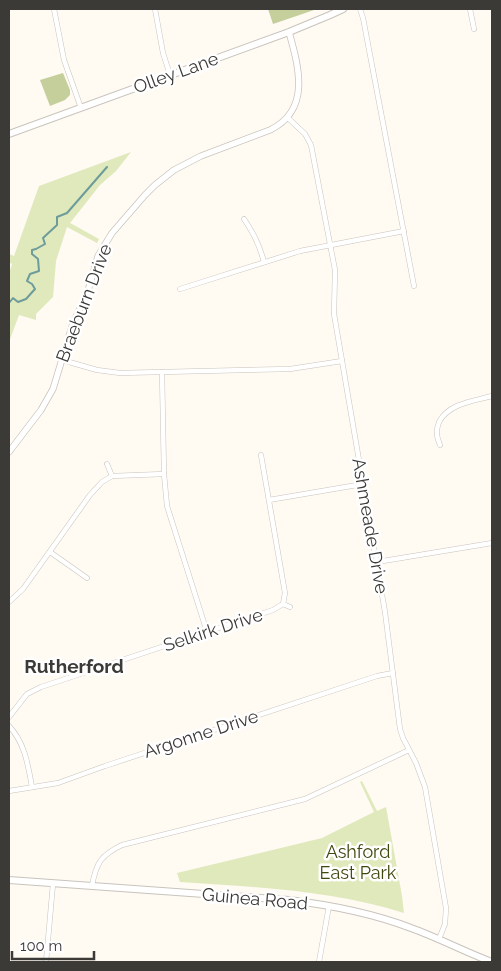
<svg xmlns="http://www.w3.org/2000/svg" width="501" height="971" viewBox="0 0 501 971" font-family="Raleway,sans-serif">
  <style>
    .green { fill: #e0e9bc }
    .forest { fill: #c5cf9c }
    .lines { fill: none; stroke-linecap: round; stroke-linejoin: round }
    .stream { stroke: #6d9c9b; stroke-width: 2 }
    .minor-casing { stroke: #c8c4bd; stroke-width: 5.5 }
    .tertiary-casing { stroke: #c8c4bd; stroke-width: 7 }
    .secondary-casing { stroke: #c8c4bd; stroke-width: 8 }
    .minor { stroke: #fff; stroke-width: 4.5 }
    .tertiary { stroke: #fff; stroke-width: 5.5 }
    .secondary { stroke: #fff; stroke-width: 6 }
    .labels { text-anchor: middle; stroke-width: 5; stroke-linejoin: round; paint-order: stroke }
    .street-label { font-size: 18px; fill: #3b3a37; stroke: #fff }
    .park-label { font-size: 18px; fill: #41480e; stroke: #fff }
    .neighbourhood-label { font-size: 19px; font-weight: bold; fill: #3b3a37; stroke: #fff }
  </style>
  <rect width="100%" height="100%" fill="#fffaf2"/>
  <!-- green -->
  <g class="green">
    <path d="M131,152L116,171L100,185L70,223L99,239L97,243L67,227L56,261L53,297L36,314V320L19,315L9,342V274L12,264L9,262V254L14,256L39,186Z"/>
    <path d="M362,781L377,811L386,807L402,896L404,913C331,890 255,887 180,882L177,873L322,838L374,812L360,782Z"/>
  </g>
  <!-- forest -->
  <g class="forest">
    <path d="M268,9H317L273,24Z"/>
    <path d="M63,73L70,90V95L65,100L50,106L40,80Z"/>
  </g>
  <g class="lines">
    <!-- stream -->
    <path class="stream" d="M9,303L13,298L18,302L26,299L35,289L32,284L27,281L30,274L39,271L38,259L32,254V250L36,249L45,244L43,238L57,225V217L67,213L107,167"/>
    <defs>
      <g id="minor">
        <path d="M54,9L64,60L81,108"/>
        <path d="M155,9L163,53L170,75"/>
        <path d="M360,9L363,18L414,286"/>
        <path d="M470,9L474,29"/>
        <path d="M288,118L305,134L311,145L335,270L334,314L385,612L400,729L403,738L416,763L425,787L446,908L445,924L439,939"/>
        <path d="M244,219C254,234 259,244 264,262"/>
        <path d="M180,289L300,251L404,231"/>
        <path d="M62,360L97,370L120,373L290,369L342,361"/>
        <path d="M162,372L164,474L167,506L207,632"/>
        <path d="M440,445C439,442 437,438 437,434C436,430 438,426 439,422C449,403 474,401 492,396"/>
        <path d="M107,464L112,476"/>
        <path d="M269,500L363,484"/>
        <path d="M50,552L87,578"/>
        <path d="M377,562L492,543"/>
        <path d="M9,602L23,589L90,495L102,482L112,476L164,474"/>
        <path d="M283,604L290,607"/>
        <path d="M9,717L27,694L41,687L273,610L283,604L285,593L261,455"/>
        <path d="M9,726C25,743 28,765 32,787"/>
        <path d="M9,791L58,783L105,766L377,676L393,673"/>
        <path d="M92,886C96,863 101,855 122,845L305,799L409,750"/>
        <path d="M46,962L53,884"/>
        <path d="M319,962L329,906"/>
      </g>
      <path id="tertiary" d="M9,452L41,410L53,389L73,323L87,294L98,256L112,233L145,195L155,185L174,170L201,156L270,130C311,110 299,68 289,32"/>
      <g id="secondary">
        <path d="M9,134L289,32L330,15L343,9"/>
        <path d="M9,880L289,900C330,905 372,913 411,928C439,938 465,952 492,962"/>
      </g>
    </defs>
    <!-- minor casing -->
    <use href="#minor" class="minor-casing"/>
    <!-- tertiary casing -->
    <use href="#tertiary" class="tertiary-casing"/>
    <!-- secondary casing -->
    <use href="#secondary" class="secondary-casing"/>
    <!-- minor -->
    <use href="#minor" class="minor"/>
    <!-- tertiary -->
    <use href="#tertiary" class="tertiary"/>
    <!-- secondary -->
    <use href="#secondary" class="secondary"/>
  </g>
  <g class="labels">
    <!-- street labels -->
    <g class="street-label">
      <text transform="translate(176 73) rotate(-20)" y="6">Olley Lane</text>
      <text transform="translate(84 303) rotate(-69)" y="6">Braeburn Drive</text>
      <text transform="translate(370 526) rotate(80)" y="6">Ashmeade Drive</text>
      <text transform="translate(213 630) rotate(-18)" y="6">Selkirk Drive</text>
      <text transform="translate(201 734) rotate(-18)" y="6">Argonne Drive</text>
      <text transform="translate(255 899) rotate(5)" y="6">Guinea Road</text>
    </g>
    <!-- park labels -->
    <g class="park-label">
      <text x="358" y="858">Ashford<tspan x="358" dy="21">East Park</tspan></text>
    </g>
    <!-- neighbourhood labels -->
    <g class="neighbourhood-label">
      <text x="74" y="673">Rutherford</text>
    </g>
  </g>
  <!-- border -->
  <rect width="501" height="971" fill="none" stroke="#3b3a37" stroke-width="20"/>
  <!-- scale -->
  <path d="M12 951v8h82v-8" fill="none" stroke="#3b3a37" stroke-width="2.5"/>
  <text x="20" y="951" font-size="15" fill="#3b3a37" stroke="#ffffff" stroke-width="4" paint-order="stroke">100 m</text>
</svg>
